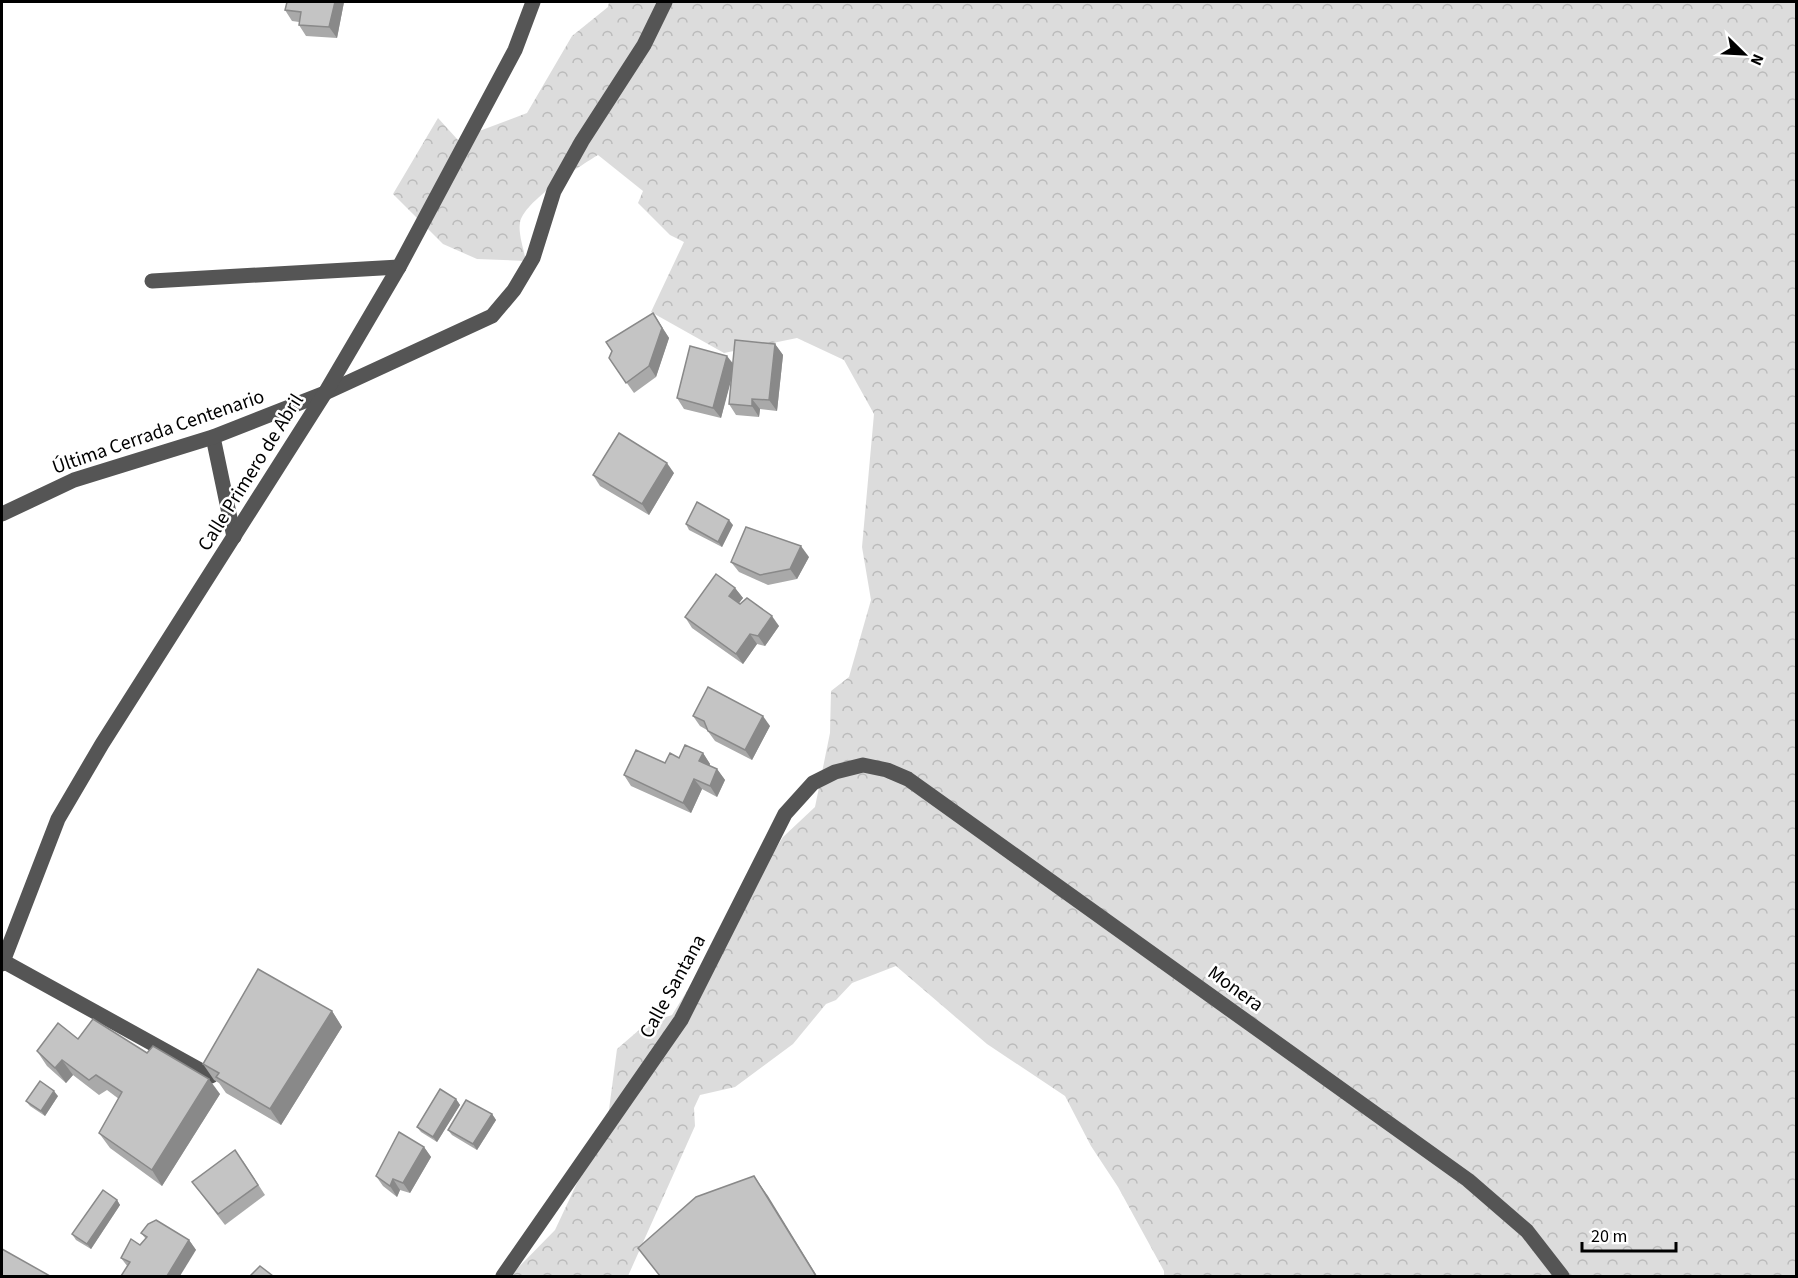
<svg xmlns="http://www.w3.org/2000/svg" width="1798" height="1278" viewBox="0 0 1798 1278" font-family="'Source Sans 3',sans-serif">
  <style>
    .forest { fill: url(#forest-crowns) }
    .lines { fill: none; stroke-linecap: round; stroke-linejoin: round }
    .minor { stroke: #555; stroke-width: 15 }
    .wall { fill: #a9a9a9 }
    .shaded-wall { fill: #898989 }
    .building { fill: #c4c4c4; stroke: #898989; stroke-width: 1.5 }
    .labels { text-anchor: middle; stroke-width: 5; stroke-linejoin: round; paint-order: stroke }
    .street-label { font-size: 20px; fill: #000; stroke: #fff }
  </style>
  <defs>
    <pattern id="forest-crowns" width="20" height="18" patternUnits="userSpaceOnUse" patternTransform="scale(1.5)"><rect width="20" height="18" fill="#dcdcdc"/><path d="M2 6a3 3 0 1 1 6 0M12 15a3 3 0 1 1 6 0" fill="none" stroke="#bbb"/></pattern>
  </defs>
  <rect width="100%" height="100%" fill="#fff"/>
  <!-- forest -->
  <path class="forest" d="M609,2H1796V1276H1164V1271L1118,1187L1091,1146L1065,1096L987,1044L896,966L852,983L836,1000L826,1004L793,1044L735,1087L700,1095L694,1108L695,1126L628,1276H510L555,1230L608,1117L617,1049L646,1024L672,1015L783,837L815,807L830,733L831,691L849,677L871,600L862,547L874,414L844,360L797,338L724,353L651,312L684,242L670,235L638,203L643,191L598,155C580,166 523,202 520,223C518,234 524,250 526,261L477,259L443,244L393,194L438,118L467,150L474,133L527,113L572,36L608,7Z"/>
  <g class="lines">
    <!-- minor -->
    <g class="minor">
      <path d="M152,281L399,267"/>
      <path d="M213,437L234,537"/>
      <path d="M2,514L74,480L213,437L325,393L492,316L514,290L533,258L554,191L582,141L644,45L665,2"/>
      <path d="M3,961L211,1076"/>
      <path d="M2,964L58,819L102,744L325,393L399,267L515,50L533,2"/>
      <path d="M503,1276L681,1020L785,814L813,783L835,772L863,765L887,770L908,779L1468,1180L1527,1231L1562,1276"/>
    </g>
  </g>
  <!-- wall -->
  <g class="wall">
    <path d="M287,2H344L337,38L306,36L299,25V22L292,21L285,10Z"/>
    <path d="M653,313L669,338L656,377L634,393L609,358Z"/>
    <path d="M775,344L783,355L777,411L760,409L759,417L736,415L729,404L731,378L721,418L684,409L677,398L733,364Z"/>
    <path d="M674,473L649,515L600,486L593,475Z"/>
    <path d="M686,524L733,525L722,547L689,530Z"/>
    <path d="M809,557L797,579L768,585L739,572L731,562Z"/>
    <path d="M735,588L743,598L739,603L779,626L765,646L757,644L743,664L692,628L685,617Z"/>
    <path d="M693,716L770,726L752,760L715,741L707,730L700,726Z"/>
    <path d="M703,753L710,764L709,766L717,769L725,780L717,797L702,789L691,813L631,786L624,775L679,758Z"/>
    <path d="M332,1011L342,1027L281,1125L226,1093L219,1083L214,1080L203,1064Z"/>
    <path d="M78,1039L147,1053L220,1094L162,1186L110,1148L99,1133L119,1099L107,1090L99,1095L73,1075L66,1083L47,1066L37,1051Z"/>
    <path d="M58,1096L45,1116L30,1106L26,1101Z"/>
    <path d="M456,1099L460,1105L437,1142L421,1132L417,1127Z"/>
    <path d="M492,1114L496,1120L477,1150L452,1135L448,1130Z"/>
    <path d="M424,1147L431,1157L410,1193L400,1190L397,1197L383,1186L376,1176Z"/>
    <path d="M243,1161L265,1195L225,1225L192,1182Z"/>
    <path d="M117,1200L120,1205L91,1249L76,1240L72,1234Z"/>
    <path d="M141,1233L189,1240L196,1250L128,1267L121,1258L140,1245L146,1239Z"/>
  </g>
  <!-- shaded-wall -->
  <g class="shaded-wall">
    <path d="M335,2H344L337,38L329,27Z"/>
    <path d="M653,313L669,338L656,377L649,366Z"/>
    <path d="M775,344L783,355L777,411L769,400Z"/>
    <path d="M727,356L735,366L721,418L713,408Z"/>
    <path d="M752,399L760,409L759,417L752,406Z"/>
    <path d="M667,463L674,473L649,515L642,504Z"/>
    <path d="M729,520L733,525L722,547L718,542Z"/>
    <path d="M801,546L809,557L797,579L790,569Z"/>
    <path d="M735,588L743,598L736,607L729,596Z"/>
    <path d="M772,616L779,626L765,646L758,636Z"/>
    <path d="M750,634L757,644L743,664L736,654Z"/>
    <path d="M763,716L770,726L752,760L745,750Z"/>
    <path d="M703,753L710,764L707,772L699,761Z"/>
    <path d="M717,769L725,780L717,797L710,786Z"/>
    <path d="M694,779L702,789L691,813L683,803Z"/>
    <path d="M332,1011L342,1027L281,1125L270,1109Z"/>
    <path d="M62,1060L73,1075L66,1083L55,1068Z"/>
    <path d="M209,1079L220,1094L162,1186L152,1170Z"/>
    <path d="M54,1091L58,1096L45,1116L41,1111Z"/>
    <path d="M456,1099L460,1105L437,1142L433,1137Z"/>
    <path d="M492,1114L496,1120L477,1150L473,1144Z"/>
    <path d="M424,1147L431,1157L410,1193L403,1183Z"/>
    <path d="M754,1176L768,1196L817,1276H816Z"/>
    <path d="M393,1179L400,1190L397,1197L390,1186Z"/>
    <path d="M117,1200L120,1205L91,1249L87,1244Z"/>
    <path d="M189,1240L196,1250L180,1276H167Z"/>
  </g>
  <!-- building -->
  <g class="building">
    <path d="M287,2H335L329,27L299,25L301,12L285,10Z"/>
    <path d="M653,313L662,328L649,366L626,383L609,358L612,351L606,342Z"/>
    <path d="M735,340L775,344L769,400L752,399V406L729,404Z"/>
    <path d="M690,346L727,356L713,408L677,398Z"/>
    <path d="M619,433L667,463L642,504L593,475Z"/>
    <path d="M697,502L729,520L718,542L686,524Z"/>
    <path d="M746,527L801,546L790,569L760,575L731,562Z"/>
    <path d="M716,574L735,588L729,596L740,604L747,598L772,616L758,636L750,634L736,654L685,617Z"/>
    <path d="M708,687L763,716L745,750L708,731L704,721L693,716Z"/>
    <path d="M685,745L703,753L699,761L717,769L710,786L694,779L683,803L624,775L636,750L665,763L670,753L679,758Z"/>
    <path d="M258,969L332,1011L270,1109L216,1077L219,1073L203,1064Z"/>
    <path d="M93,1019L147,1053L153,1046L209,1079L152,1170L99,1133L122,1092L96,1075L89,1080L62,1060L55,1068L37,1051L58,1023L78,1039Z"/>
    <path d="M40,1081L54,1091L41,1111L26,1101Z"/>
    <path d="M440,1089L456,1099L433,1137L417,1127Z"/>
    <path d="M466,1100L492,1114L473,1144L448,1130Z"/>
    <path d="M399,1132L424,1147L403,1183L393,1179L390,1186L376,1176Z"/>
    <path d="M235,1150L258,1185L218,1214L192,1182Z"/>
    <path d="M754,1176L816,1276H660L638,1248L696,1197Z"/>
    <path d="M103,1190L117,1200L87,1244L72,1234Z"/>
    <path d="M156,1220L189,1240L167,1276H121L130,1262L121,1258L131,1239L140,1245L147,1237L141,1233L148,1224Z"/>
    <path d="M2,1249L50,1276H2Z"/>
    <path d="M260,1266L273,1276H250Z"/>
  </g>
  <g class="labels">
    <!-- street labels -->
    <g class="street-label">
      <text transform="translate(158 431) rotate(-19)" y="7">Última Cerrada Centenario</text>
      <text transform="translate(250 472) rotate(-58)" y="7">Calle Primero de Abril</text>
      <text transform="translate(672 986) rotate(-61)" y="7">Calle Santana</text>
      <text transform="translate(1236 988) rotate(36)" y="7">Monera</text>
    </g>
  </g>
  <!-- border -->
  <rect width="1798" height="1278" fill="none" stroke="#000000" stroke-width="6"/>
  <!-- north arrow -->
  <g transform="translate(1744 54) rotate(114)" stroke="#ffffff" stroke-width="4.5" paint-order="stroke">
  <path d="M0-4.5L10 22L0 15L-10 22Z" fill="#000000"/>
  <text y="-9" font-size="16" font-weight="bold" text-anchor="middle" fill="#000000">N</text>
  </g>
  <!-- scale -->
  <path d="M1582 1242v9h94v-9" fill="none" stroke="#000000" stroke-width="3"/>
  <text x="1591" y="1242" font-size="18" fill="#000000" stroke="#ffffff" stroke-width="4.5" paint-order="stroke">20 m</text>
</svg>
